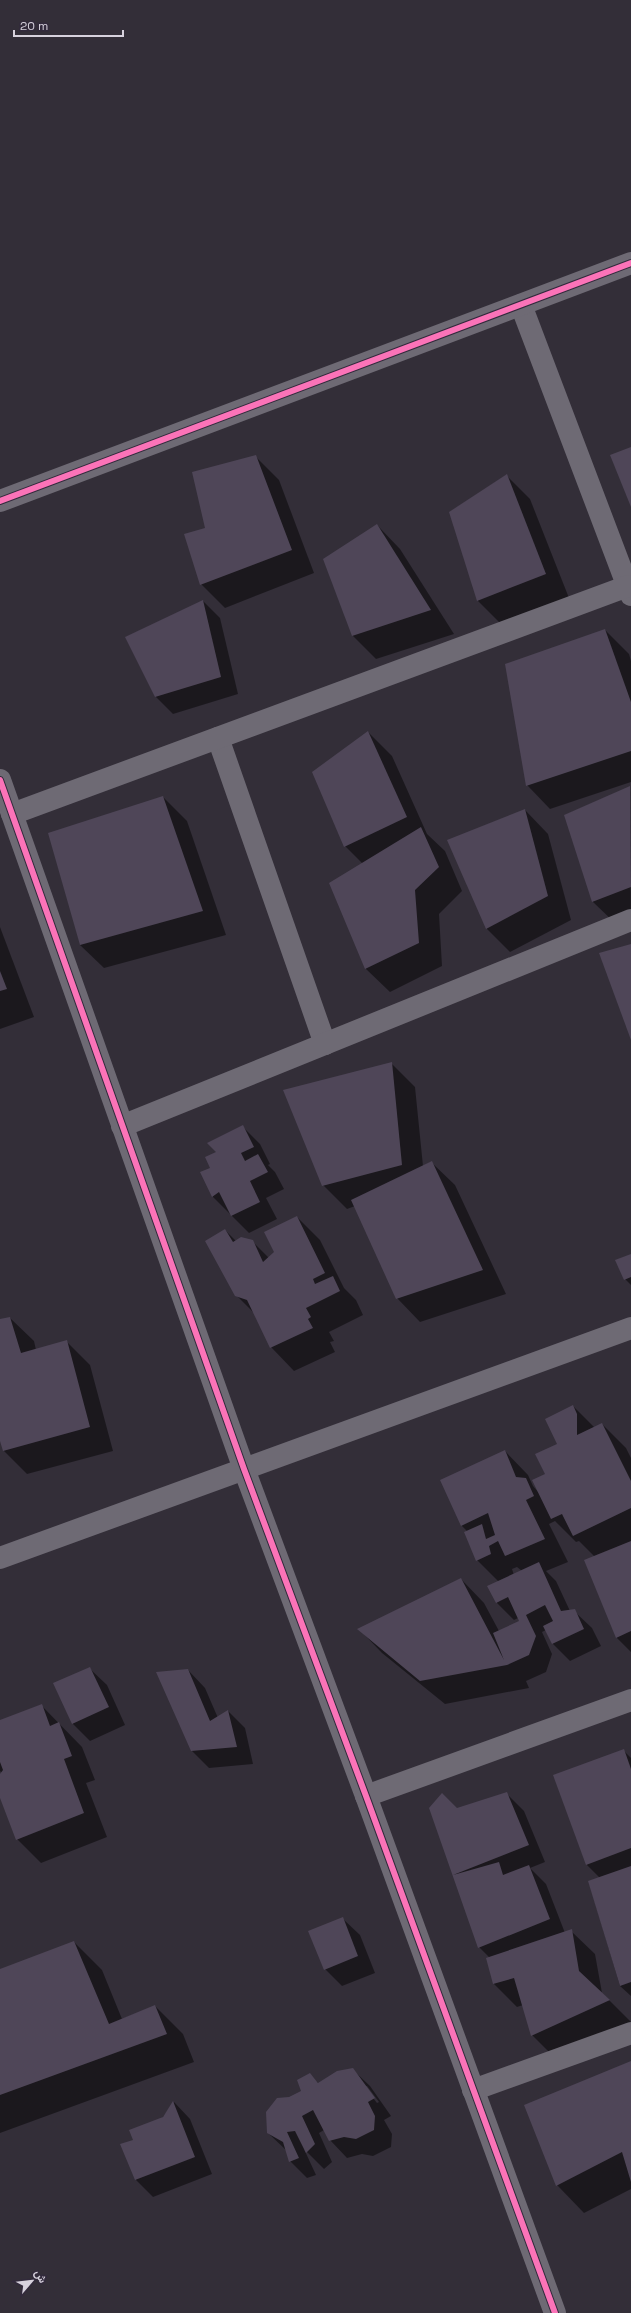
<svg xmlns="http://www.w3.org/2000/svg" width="631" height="2313" viewBox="0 0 631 2313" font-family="'Space Grotesk',Vazirmatn,sans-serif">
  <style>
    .shadow { fill: #0007; fill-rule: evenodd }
    .building { fill: #4f4658 }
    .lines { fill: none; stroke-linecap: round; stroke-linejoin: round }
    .minor { stroke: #6e6a74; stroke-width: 22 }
    .cycleway-casing { stroke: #322a3c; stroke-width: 8 }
    .cycleway { stroke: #fb73b8; stroke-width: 6 }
  </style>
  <rect width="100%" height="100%" fill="#332e38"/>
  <!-- shadow -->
  <g class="shadow">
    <path d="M255,456L279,480L314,573L225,608L201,584L206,528Z"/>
    <path d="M506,475L530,499L569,598L501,624L478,601L450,512Z"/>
    <path d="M377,525L400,549L454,634L376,659L352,635Z"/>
    <path d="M203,601L220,618L238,694L173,714L156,697L126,637Z"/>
    <path d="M605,630L629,654L631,661V782L550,809L527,785Z"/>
    <path d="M368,732L392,756L427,834L445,851L462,891L439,914L442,966L390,992L366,969L331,883L363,864L345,846Z"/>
    <path d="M630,787L631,920L617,925L593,902L565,815Z"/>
    <path d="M163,797L187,821L226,935L104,968L80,945Z"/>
    <path d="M525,810L548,834L571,920L510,952L487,929L449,840Z"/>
    <path d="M0,927L34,1017L0,1029Z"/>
    <path d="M391,1063L415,1087L423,1166L431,1162L455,1185L506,1294L420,1322L397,1298L355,1206L347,1209L323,1185Z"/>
    <path d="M243,1127L260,1144L270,1164L268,1165L275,1172L284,1189L266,1198L277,1219L249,1233L213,1197L202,1173L211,1169L217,1153Z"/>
    <path d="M297,1217L320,1240L344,1288L356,1300L363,1315L329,1332L334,1341L330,1342L335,1352L294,1371L271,1347L255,1314L236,1295L225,1230L236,1241H252L269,1258L275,1252Z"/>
    <path d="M631,1255V1285L625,1279Z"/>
    <path d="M10,1318L34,1341L36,1350L66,1341L90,1365L113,1451L27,1474L4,1451L0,1437V1320Z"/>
    <path d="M573,1406L595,1428L602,1424L626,1448L631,1458V1652L616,1637L595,1557L579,1541L576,1542L555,1521L549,1524L568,1562L546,1571L556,1581L570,1611H574L592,1628L601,1646L570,1661L553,1644L546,1630L542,1632L552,1654L546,1672L526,1681L529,1688L445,1704L382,1653L359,1629L461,1579L484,1603L499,1631L520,1622L518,1618L514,1620L497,1603L499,1582L477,1560L468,1532L461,1525L505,1451L528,1475L533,1486L539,1493ZM517,1567L522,1571L514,1575L512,1569Z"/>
    <path d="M89,1668L107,1685L125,1725L90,1741L73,1724L55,1684Z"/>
    <path d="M188,1670L205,1688L218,1718L228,1711L245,1728L253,1764L209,1768L192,1751Z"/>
    <path d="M41,1705L82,1747L95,1780L86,1783L107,1837L41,1863L17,1839L0,1796V1775L2,1773L0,1771V1721Z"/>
    <path d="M623,1750L631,1758V1996L620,1986L589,1882L600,1878L586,1864Z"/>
    <path d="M507,1794L524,1811L545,1862L530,1868L546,1884L565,1933L571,1931L595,1954L602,1993L631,2022V2025L556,2059L532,2035L523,2005L517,2007L494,1984L490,1958L479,1947L430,1809H457Z"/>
    <path d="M342,1918L360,1935L375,1973L342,1986L325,1969Z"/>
    <path d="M74,1942L102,1970L122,2019L155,2006L183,2034L194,2062L0,2133V1970Z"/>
    <path d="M631,2062V2189L584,2213L557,2185Z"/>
    <path d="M352,2069L370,2086L391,2116L384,2120L392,2134L391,2147L373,2156L362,2154L347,2158L330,2140L324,2130L319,2133L332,2162L324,2169L304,2149L316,2175L307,2178L290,2161L287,2151L268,2133L289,2098L303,2092L310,2074L319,2084ZM364,2086H367L379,2102L377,2103Z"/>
    <path d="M174,2102L190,2119L212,2174L153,2197L136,2180L134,2140L163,2117Z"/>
  </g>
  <!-- building -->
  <g class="building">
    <path d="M631,447V507L610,455Z"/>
    <path d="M256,455L292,550L200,585L184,534L205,528L192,472Z"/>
    <path d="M507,474L546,574L477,601L449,512Z"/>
    <path d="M377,524L431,610L352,636L323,559Z"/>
    <path d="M203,600L221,677L155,697L125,637Z"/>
    <path d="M605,629L631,702V751L526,786L505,664Z"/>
    <path d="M368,731L407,817L344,847L312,772Z"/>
    <path d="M630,786L631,887L592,902L564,815Z"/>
    <path d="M163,796L203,911L80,945L48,833Z"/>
    <path d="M525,809L548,896L486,929L447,840Z"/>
    <path d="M421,827L439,867L415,890L419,943L365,969L329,883Z"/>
    <path d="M631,944V1040L599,953Z"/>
    <path d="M0,971L7,989L0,991Z"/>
    <path d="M392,1062L402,1165L322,1186L283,1090Z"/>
    <path d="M243,1125L254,1147L241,1153L245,1161L258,1154L268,1172L250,1181L260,1202L231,1216L219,1192L212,1197L200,1172L210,1168L205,1157L216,1152L207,1143Z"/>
    <path d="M432,1161L483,1270L396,1299L351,1200Z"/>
    <path d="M297,1216L325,1273L313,1279L315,1284L333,1276L340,1291L306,1308L311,1317L308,1319L313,1328L270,1348L247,1300L235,1296L205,1241L225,1229L233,1242L241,1237L253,1240L263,1262L274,1252L264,1232Z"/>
    <path d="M631,1254V1277L624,1280L615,1260Z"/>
    <path d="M10,1317L21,1353L67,1340L90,1427L3,1451L0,1441V1319Z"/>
    <path d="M573,1405L577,1414V1435L602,1423L631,1481V1508L573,1536L562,1514L551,1519L532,1480L545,1474L535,1454L557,1444L545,1419Z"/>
    <path d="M505,1450L516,1477L526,1478L534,1496L526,1500L545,1539L505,1556L498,1541L489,1546L491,1554L476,1561L464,1532L482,1524L486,1539L495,1535L488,1513L461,1526L440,1480Z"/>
    <path d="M631,1541V1631L616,1638L584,1560Z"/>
    <path d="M539,1562L561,1611L575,1609L584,1629L552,1644L543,1626L553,1621L545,1605L526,1615L536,1636L529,1655L507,1665L420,1681L357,1629L461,1578L504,1660L493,1633L519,1621L508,1597L496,1603L487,1586Z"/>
    <path d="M90,1667L109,1707L72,1724L53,1683Z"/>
    <path d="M188,1669L210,1721L228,1710L237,1747L191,1751L156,1672Z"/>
    <path d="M42,1704L50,1726L59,1722L72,1756L64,1759L84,1813L16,1840L0,1798V1774L3,1770L0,1762V1720Z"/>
    <path d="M624,1749L631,1769V1848L586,1865L553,1775Z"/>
    <path d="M507,1792L529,1845L453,1875L499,1862L503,1875L529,1865L550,1919L478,1948L429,1808L442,1793L457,1808Z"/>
    <path d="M631,1866V1982L620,1986L588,1881Z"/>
    <path d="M343,1917L358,1956L324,1970L308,1931Z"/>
    <path d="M572,1929L579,1971L610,2000L531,2036L514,1978L493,1984L486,1958Z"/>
    <path d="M74,1941L109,2024L155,2005L167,2034L0,2095V1969Z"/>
    <path d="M631,2061V2182L622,2152L556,2186L524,2105Z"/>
    <path d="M353,2068L375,2098L368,2102L375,2116L374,2130L356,2139L344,2137L329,2141L313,2110L302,2116L315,2144L306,2153L295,2131L287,2132L299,2158L289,2162L283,2142L267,2133L266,2112L277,2098L289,2097L301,2091L297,2080L310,2073L318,2083L337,2071Z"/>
    <path d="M173,2101L195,2157L135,2180L120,2144L133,2140L129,2130L163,2117Z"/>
  </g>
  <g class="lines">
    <!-- minor -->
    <g class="minor">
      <path d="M521,305L631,595"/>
      <path d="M0,501L631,263"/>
      <path d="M218,738L325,1044"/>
      <path d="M0,780L244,1469L366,1796L555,2313"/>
      <path d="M12,814L628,586"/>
      <path d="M122,1126L631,920"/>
      <path d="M0,1558L631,1328"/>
      <path d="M366,1796L631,1700"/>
      <path d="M473,2090L631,2033"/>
    </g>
    <defs>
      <g id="cycleway">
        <path d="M0,501L631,263"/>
        <path d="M0,780L244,1469L366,1796L555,2313"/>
      </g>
    </defs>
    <!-- cycleway casing -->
    <use href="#cycleway" class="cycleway-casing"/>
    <!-- cycleway -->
    <use href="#cycleway" class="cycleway"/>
  </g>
  <!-- north arrow -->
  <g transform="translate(32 2281) rotate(62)" stroke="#322a3c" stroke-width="3" paint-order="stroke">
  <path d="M0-3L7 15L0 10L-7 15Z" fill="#d7d2dd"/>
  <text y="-6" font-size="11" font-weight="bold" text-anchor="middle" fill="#d7d2dd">ش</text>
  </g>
  <!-- scale -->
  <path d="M14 30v6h109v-6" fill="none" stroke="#d7d2dd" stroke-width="2"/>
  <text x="20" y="30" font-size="12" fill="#d7d2dd" stroke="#322a3c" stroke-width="3" paint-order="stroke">20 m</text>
</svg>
